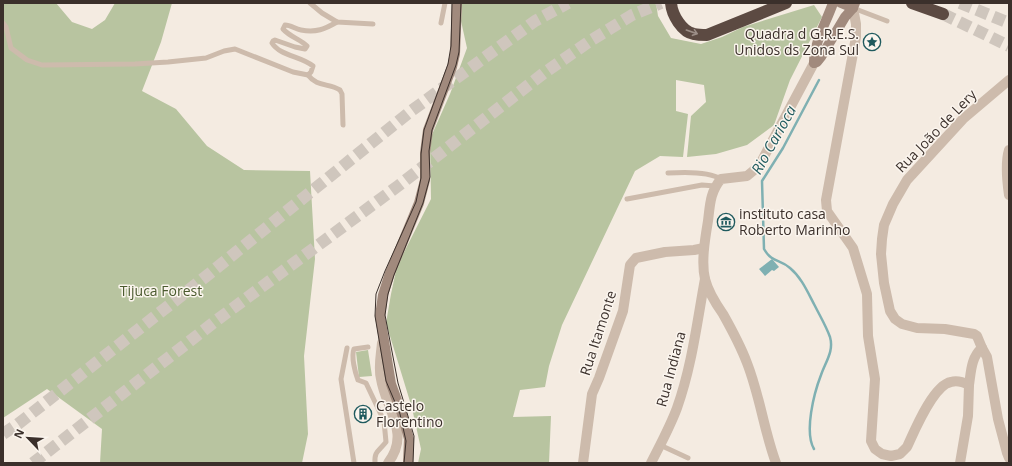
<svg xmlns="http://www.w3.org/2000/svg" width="1012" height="466" viewBox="0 0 1012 466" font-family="'Open Sans',sans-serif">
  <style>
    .green { fill: #b8c4a0 }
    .water { fill: #7fb0b2 }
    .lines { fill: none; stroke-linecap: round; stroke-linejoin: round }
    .stream { stroke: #7fb0b2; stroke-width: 2.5 }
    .highway-tunnel { stroke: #cfc6bd; stroke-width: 12; stroke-dasharray: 12 6; stroke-linecap: butt }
    .lane { stroke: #cdbbac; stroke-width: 5 }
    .street { stroke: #cdbbac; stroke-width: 10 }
    .secondary { stroke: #a18a7d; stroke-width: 10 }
    .highway { stroke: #5c4a42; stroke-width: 12 }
    .tram { stroke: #3b302b; stroke-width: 1 }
    .oneway { stroke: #9c8e87 }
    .labels { text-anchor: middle; stroke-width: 3; stroke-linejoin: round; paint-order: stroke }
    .poi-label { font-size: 14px; fill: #3b302b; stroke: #fbf5ee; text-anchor: start }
    .street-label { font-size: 14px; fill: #3b302b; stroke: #fbf5ee }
    .park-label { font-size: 14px; fill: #4a5a2e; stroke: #fbf5ee }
    .water-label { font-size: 15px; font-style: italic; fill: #1f5a5e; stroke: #fbf5ee }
  </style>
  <rect width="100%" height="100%" fill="#f4ebe1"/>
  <!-- green -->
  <g class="green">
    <path d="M3,3H56L72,22L92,29L105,20L115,3H172L161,42L142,91L176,109L207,146L244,170L310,171L315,259L304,356L308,434L302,463H100L102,429L47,389L3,418Z"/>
    <path d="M462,3H656L658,16L671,38L701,44L722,37L743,27L814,5L822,17L790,80L774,125L747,145L716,154L687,157L691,116L706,102L704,85L676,80V111L688,114L683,157L660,156L635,171L562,325L549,366L545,387L520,390L513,417L551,416L549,463H418L421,449L412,408L386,323L391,294L397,266L431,199L430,139L450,94L467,48L461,21Z"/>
    <path d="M368,350L372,376L359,377L356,352Z"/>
  </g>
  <!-- water -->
  <path class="water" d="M772,259L779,267L774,271L772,270L765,276L759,269Z"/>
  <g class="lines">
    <!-- stream -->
    <path class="stream" d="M814,449C804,432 814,393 821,375C826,361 834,351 830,337C826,326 820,316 815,306C808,293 802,278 790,268C780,259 772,263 764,249L762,181L783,148L819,80"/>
    <!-- highway-tunnel -->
    <g class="highway-tunnel">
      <path d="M960,3L1009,23"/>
      <path d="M943,14L1009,46"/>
      <path d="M3,434L18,424L209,274L411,111L535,21L568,3"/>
      <path d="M33,463L217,320L398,186L544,73L590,41L632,15L661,3"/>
    </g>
    <!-- lane -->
    <g class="lane">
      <path d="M310,3L322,13L337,22L373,24"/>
      <path d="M853,8L887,21"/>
      <path d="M3,23L6,27L11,48L27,60L42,65L135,64L168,62L206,58L224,51L235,49L293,72L308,75L311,72L313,66C301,56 280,56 272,43L273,41L275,40L295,47L305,49L307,46C300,39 290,37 283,29L285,25C291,25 295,29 301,30C316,33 325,29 337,22"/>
      <path d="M441,23L445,3"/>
      <path d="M308,75C317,87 328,83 340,90L342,94L343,125"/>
      <path d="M668,173C683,172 708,171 721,179"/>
      <path d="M627,199L702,185L715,186"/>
      <path d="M368,347L354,349C351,357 355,372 358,380L366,383L384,421L386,442C379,451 374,451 375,463"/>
      <path d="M347,348L341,379L354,463"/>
      <path d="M660,445L688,458"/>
    </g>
    <!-- street -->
    <g class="street">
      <path d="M853,8L856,24V37L826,200L827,211L853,248L867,294L868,336L875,379L871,441L875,449L882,454L891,456L900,454L907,447C914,432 933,385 951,382C957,380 963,382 969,385C971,372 971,357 982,348L987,357L998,419L1007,453L1009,458"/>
      <path d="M1009,150C1005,163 1007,181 1009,195"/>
      <path d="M382,343C381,355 378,367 381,379C386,410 411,433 388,463"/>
      <path d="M982,348L977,336L974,334L945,329L917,328L902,324L895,319L890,311L884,283L881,254L882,239L884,225L893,204L907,180L963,119L1009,80"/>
      <path d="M583,463L592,394L599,378L623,311L630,265L636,258L665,252L694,250L704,248"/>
      <path d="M651,463C660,445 670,427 677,408C692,366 697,322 705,279"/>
      <path d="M776,463C764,431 760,396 747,363C741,347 732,330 723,314C716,304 708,291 705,279C701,262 705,239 708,221C710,205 710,192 721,179L747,176L759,166L814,63"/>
      <path d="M960,463L968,416L969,385"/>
    </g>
    <!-- secondary -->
    <g class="secondary">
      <path d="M841,3L853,8"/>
      <path d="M814,63L817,62L821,57L845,17L853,8L855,3"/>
      <path d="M814,63C814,42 826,23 833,3"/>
      <path d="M408,463L409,439L402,414L391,384L380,316L383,295L390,273L419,203L425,180V153L428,130L452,67L455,54L457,3"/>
    </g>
    <!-- highway -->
    <g class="highway">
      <path d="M671,3C672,15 682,32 694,34C698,35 703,35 707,35L786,3"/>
      <path d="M912,3L943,14"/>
    </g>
    <!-- tram -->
    <g class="tram">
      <path d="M404,463L406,441L400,414L386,381L375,316L376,294L385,271L416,202L421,178V154L424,130L448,64L451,46L452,3"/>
      <path d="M413,463L414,436L398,383L385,315L388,294L394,275L423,203L430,177L429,151L432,130L456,65L459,52L461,3"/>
    </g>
  </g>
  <!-- one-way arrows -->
  <defs><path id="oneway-shaft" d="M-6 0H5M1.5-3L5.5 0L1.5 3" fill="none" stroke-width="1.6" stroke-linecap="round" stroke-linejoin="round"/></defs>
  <use class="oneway" href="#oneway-shaft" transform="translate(692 32) rotate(19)"/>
  <!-- icons -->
  <defs>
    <symbol id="sight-ring" viewBox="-11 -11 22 22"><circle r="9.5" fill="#fbf5ee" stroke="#1f5a5e" stroke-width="1.5"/><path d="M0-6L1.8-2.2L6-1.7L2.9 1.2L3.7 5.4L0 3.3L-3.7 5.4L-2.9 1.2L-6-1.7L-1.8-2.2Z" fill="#1f5a5e"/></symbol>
    <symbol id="museum-ring" viewBox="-11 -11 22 22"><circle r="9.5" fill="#fbf5ee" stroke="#1f5a5e" stroke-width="1.5"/><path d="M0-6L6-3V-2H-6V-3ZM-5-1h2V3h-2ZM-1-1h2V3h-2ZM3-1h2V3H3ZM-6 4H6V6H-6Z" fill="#1f5a5e"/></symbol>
    <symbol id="building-ring" viewBox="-11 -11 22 22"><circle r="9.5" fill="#fbf5ee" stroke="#1f5a5e" stroke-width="1.5"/><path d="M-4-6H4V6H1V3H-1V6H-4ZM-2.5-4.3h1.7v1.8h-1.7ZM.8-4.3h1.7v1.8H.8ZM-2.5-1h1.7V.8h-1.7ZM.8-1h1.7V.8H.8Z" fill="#1f5a5e"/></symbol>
  </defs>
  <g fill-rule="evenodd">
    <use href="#sight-ring" x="862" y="32" width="20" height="20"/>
    <use href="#museum-ring" x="716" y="212" width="20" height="20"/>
    <use href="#building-ring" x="353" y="404" width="20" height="20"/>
  </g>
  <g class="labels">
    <!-- poi labels -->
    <g class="poi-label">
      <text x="859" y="39" text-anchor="end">Quadra d G.R.E.S.<tspan x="859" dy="16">Unidos ds Zona Sul</tspan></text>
      <text x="739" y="219">instituto casa<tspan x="739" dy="16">Roberto Marinho</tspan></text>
      <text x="376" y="411">Castelo<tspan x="376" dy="16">Florentino</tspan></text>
    </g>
    <!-- street labels -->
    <g class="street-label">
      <text transform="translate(936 131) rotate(-46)" y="5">Rua João de Lery</text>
      <text transform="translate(598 333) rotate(-72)" y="5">Rua Itamonte</text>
      <text transform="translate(671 369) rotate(-75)" y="5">Rua Indiana</text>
    </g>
    <!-- park labels -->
    <g class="park-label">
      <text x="161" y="296">Tijuca Forest</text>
    </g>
    <!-- water labels -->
    <g class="water-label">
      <text transform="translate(774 140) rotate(-61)" y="5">Rio Carioca</text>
    </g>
  </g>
  <!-- border -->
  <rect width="1012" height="466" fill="none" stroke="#3b302b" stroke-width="8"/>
  <!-- north arrow -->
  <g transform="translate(28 438) rotate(295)" stroke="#fbf5ee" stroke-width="3" paint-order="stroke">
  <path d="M0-3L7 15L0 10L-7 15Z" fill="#3b302b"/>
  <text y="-6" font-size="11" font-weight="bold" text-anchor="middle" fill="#3b302b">N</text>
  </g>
</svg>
